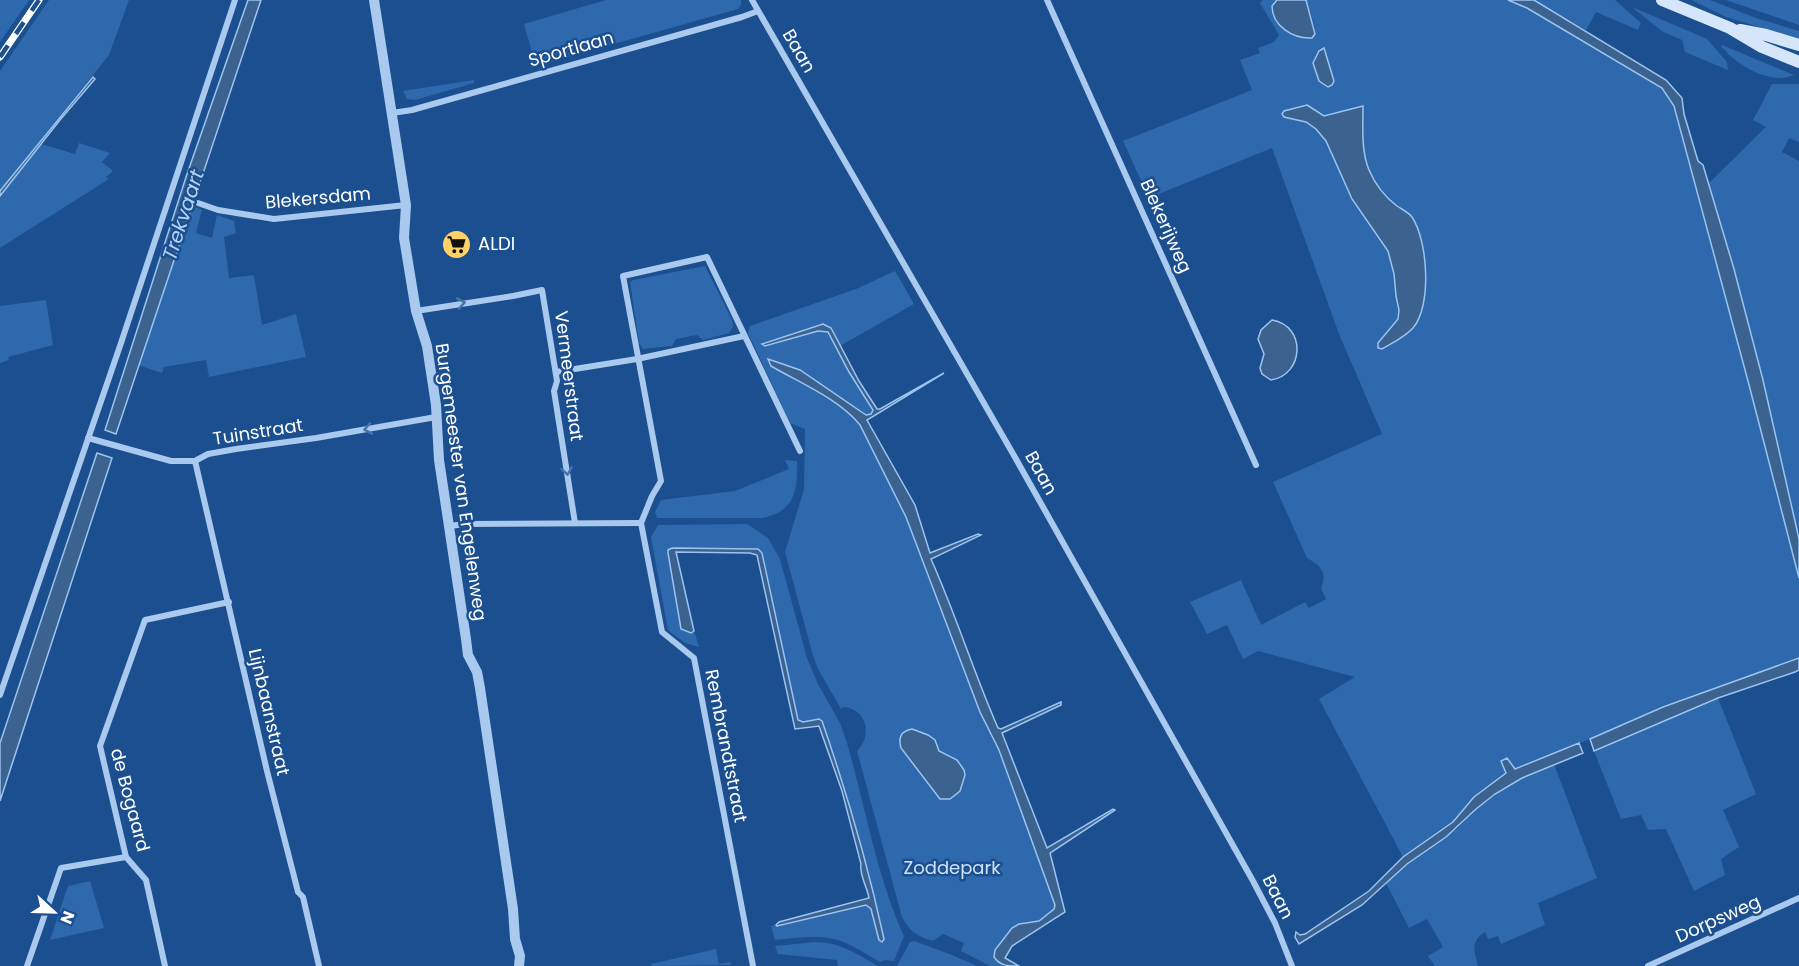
<svg xmlns="http://www.w3.org/2000/svg" width="1799" height="966" viewBox="0 0 1799 966" font-family="Poppins,sans-serif">
  <style>
    .green { fill: #2e69ad }
    .water { fill: #3c6290; stroke: #9cc4f0; stroke-width: 1.5 }
    .lines { fill: none; stroke-linecap: round; stroke-linejoin: round }
    .minor { stroke: #a9c9ee; stroke-width: 6 }
    .tertiary { stroke: #a9c9ee; stroke-width: 10 }
    .secondary { stroke: #d6e6fa; stroke-width: 12 }
    .rail-casing { stroke: #fff; stroke-width: 7 }
    .rail { stroke: #1b4f8f; stroke-width: 4.5; stroke-dasharray: 14; stroke-linecap: butt }
    .oneway { stroke: #4674ac }
    .labels { text-anchor: middle; stroke-width: 5; stroke-linejoin: round; paint-order: stroke }
    .street-label { font-size: 18px; fill: #fff; stroke: #1b4f8f }
    .poi-label { font-size: 18px; fill: #fff; stroke: #1b4f8f; text-anchor: start }
    .park-label { font-size: 18px; fill: #cfe3fa; stroke: #1b4f8f }
    .water-label { font-size: 20px; font-style: italic; fill: #b5d3f5; stroke: #1b4f8f }
  </style>
  <rect width="100%" height="100%" fill="#1b4f8f"/>
  <!-- green -->
  <g class="green">
    <path d="M0,0H29L0,42Z"/>
    <path d="M49,0H129L109,55L0,191V71Z"/>
    <path d="M606,0H741V5L738,9L536,66L524,24Z"/>
    <path d="M1263,0H1277L1272,6V10L1315,28L1306,0H1508L1527,8L1662,88L1674,106L1748,381L1799,578V658L1663,706L1590,739L1514,769L1506,758L1501,761L1506,773L1474,797L1453,822L1403,857L1319,699L1355,677L1258,651L1243,659L1227,625L1207,634L1190,602L1241,580L1261,625L1305,602L1309,608L1326,599L1321,589C1327,571 1322,567 1307,558L1273,482L1382,434L1339,334L1272,148L1149,198L1123,141L1252,90L1240,60L1260,53L1258,48L1274,42L1279,35L1260,3Z"/>
    <path d="M1534,0H1615L1641,23L1638,30L1596,12L1586,30Z"/>
    <path d="M1691,0H1710L1756,18L1799,31V39L1726,17Z"/>
    <path d="M1726,0H1799V25Z"/>
    <path d="M1632,7L1707,39L1727,62L1728,70L1685,52L1682,40L1663,32Z"/>
    <path d="M1722,45L1794,75C1770,86 1735,64 1721,46Z"/>
    <path d="M474,80V83L415,100L407,99L403,91Z"/>
    <path d="M1772,84H1799V142L1789,138L1782,152L1799,161V532H1797L1763,380L1734,269L1708,184L1766,127L1753,120Z"/>
    <path d="M79,143L110,153L102,162L113,171L106,177L109,179L0,248V196L41,144L75,154Z"/>
    <path d="M191,205L202,210L196,233L212,238L217,215L234,221L236,233L224,237L229,278L254,275L262,325L296,314L306,357L209,377L206,360L164,367L162,373L138,365Z"/>
    <path d="M705,266L732,320L733,327L729,333L703,340L697,335L676,339L672,346L643,349L639,343L630,282L633,280Z"/>
    <path d="M895,271L914,304L840,346L831,328L819,325L762,344L765,346L818,331L828,332L849,372L873,410L871,414L866,415L800,370L768,359C793,377 842,402 860,425L906,517L980,712L999,750L1055,905L1054,909L1039,921L1025,922L1007,933L994,957L1004,966H990L961,951L964,943L943,934L933,941C918,937 909,931 902,917L857,751C872,736 868,710 844,707L841,709L818,669L812,652L785,552L804,489L805,429L790,423L748,333L750,326L856,289Z"/>
    <path d="M46,300L53,345L8,357L9,360L0,363V306Z"/>
    <path d="M785,460L797,461C798,490 795,512 762,518H657L655,512L661,500L735,491L789,469Z"/>
    <path d="M747,524L768,538L780,559L807,658L818,684L840,723L847,743C865,806 877,877 904,936L894,961L885,960L880,962C869,956 858,948 846,943C824,933 798,938 775,940L771,926L866,905L871,909L879,940L882,942L884,939L856,828L822,721L819,719L803,722L798,720L761,551L668,550L681,629L691,633L694,631L699,647L685,643L668,630L651,537L658,525Z"/>
    <path d="M1718,698L1756,794L1723,810L1739,847L1721,859L1725,875L1694,891L1666,829L1648,830L1641,815L1621,819L1594,751Z"/>
    <path d="M1554,764L1597,878L1538,903L1545,925L1501,944L1498,936L1488,939L1485,932C1469,943 1475,951 1478,966H1435L1428,956L1443,947L1427,919L1409,928L1386,883L1407,864L1459,827L1476,809L1495,794L1522,778Z"/>
    <path d="M90,881L104,928L50,940L68,886Z"/>
    <path d="M914,941L952,955L977,966H897L910,942Z"/>
    <path d="M815,942C840,942 857,954 878,966H838L837,960L778,954L775,946Z"/>
    <path d="M716,949L719,964L730,962L731,965L652,966L651,964Z"/>
  </g>
  <!-- water -->
  <g class="water">
    <path d="M248,0H261L116,434L105,430L186,177Z"/>
    <path d="M1277,0H1306L1315,34L1312,38C1293,39 1272,26 1272,6Z"/>
    <path d="M1508,0H1534L1666,80L1682,98L1684,114L1698,161L1703,165L1734,269L1763,380L1799,539V578L1748,381L1674,106L1662,88L1527,8Z"/>
    <path d="M1324,48L1334,81L1332,85L1328,87L1319,81L1313,63L1319,51Z"/>
    <path d="M93,77L95,79L60,120L0,196V191Z"/>
    <path d="M1307,105L1324,116L1363,106C1363,127 1361,151 1369,170C1375,184 1385,197 1397,206C1403,210 1408,212 1412,217C1428,241 1432,306 1413,328C1405,337 1392,343 1382,349L1378,348V343L1398,319L1399,310L1396,296L1394,274L1388,251L1352,199L1326,141L1316,129L1306,122L1284,117L1282,114L1284,111Z"/>
    <path d="M1272,320C1307,326 1304,375 1271,380L1262,374L1260,368L1264,354L1258,339L1261,330Z"/>
    <path d="M823,324L831,328L859,381L877,409H880L944,373L867,420L915,505L930,553L978,534L981,535L931,559C956,615 974,673 998,728L1001,729L1061,702V705L1002,733L1047,848L1113,809L1115,810L1050,853L1065,912L1012,946L1005,958L1019,966C1008,966 1000,966 994,957L995,950L1012,928L1019,924L1039,921L1054,909L1055,905L999,750L980,712L906,517L860,425C839,399 800,383 771,366L768,359L800,370L866,415L871,414L873,410L849,372L828,332L818,331L765,346L762,344Z"/>
    <path d="M97,453L112,458L0,801V743Z"/>
    <path d="M672,548L758,549L762,553L798,720L803,722L819,719L822,721C847,793 868,865 884,939L882,942L879,940L871,909L866,905L777,926L776,925L779,922L869,898C867,886 859,875 861,864L842,791L819,726L795,729L757,555L750,553L676,552L694,631L691,633L681,629L668,553V550Z"/>
    <path d="M1799,658V670L1795,672L1718,698L1594,751L1590,739L1663,707Z"/>
    <path d="M912,729L928,735L935,740L939,751L957,760L964,770L965,775L960,791L950,799H940L901,748C898,737 901,731 912,729Z"/>
    <path d="M1579,743L1583,753L1522,778L1495,794L1476,809L1446,837L1407,864L1362,905L1299,944L1295,937L1296,932L1300,935L1305,934L1369,891L1403,857L1453,822L1474,797L1506,773L1501,761L1507,758L1515,769Z"/>
  </g>
  <g class="lines">
    <!-- minor -->
    <g class="minor">
      <path d="M752,0L1016,459L1253,881L1275,923L1292,966"/>
      <path d="M1047,0L1256,465"/>
      <path d="M392,113L412,110L742,17L758,11"/>
      <path d="M198,203L218,210L274,219L406,205"/>
      <path d="M416,311L513,296L542,290L557,381L554,391L575,523"/>
      <path d="M556,372L637,359L744,336"/>
      <path d="M88,438L171,461H195L208,454L236,449L316,438L436,417"/>
      <path d="M195,461L267,771L298,892L303,897L319,966"/>
      <path d="M641,523L652,496L661,481L623,276L707,257L800,451"/>
      <path d="M641,523L662,632L694,658L753,966"/>
      <path d="M449,526L466,524L641,523"/>
      <path d="M0,695L121,343L235,0"/>
      <path d="M27,966L61,868L126,857"/>
      <path d="M165,966L146,880L126,857L100,746L145,620L229,602"/>
      <path d="M1648,966L1799,898"/>
    </g>
    <!-- tertiary -->
    <path class="tertiary" d="M374,0L406,205L404,238L416,311L427,346L436,405L439,460L466,639L468,655L477,672L480,688L513,909L515,939L520,956L519,966"/>
    <!-- secondary -->
    <g class="secondary">
      <path d="M1662,0L1730,28L1762,47L1799,62"/>
      <path d="M1740,30L1766,35L1799,45"/>
    </g>
    <defs>
      <path id="rail" d="M0,57L39,0"/>
    </defs>
    <!-- rail casing -->
    <use href="#rail" class="rail-casing"/>
    <!-- rail -->
    <use href="#rail" class="rail"/>
  </g>
  <!-- one-way arrows -->
  <defs><path id="oneway-chevron" d="M-2-3.5L2.5 0L-2 3.5" fill="none" stroke-width="1.6" stroke-linecap="round" stroke-linejoin="round" transform="scale(1.5)"/></defs>
  <g class="oneway">
    <use href="#oneway-chevron" transform="translate(461 303) rotate(-10)"/>
    <use href="#oneway-chevron" transform="translate(368 429) rotate(170)"/>
    <use href="#oneway-chevron" transform="translate(567 471) rotate(81)"/>
  </g>
  <!-- icons -->
  <defs>
    <symbol id="supermarket-disc" viewBox="-11 -11 22 22"><circle r="9.5" fill="#ffd166" stroke="#1b4f8f"/><path d="M-6-5.5h2.5l.6 2H6L4.5 2H-2.5L-4.4-4H-6ZM-1.5 3.2a1.3 1.3 0 1 0 .1 0ZM3 3.2a1.3 1.3 0 1 0 .1 0Z" fill="#111"/></symbol>
  </defs>
  <g fill-rule="evenodd">
    <use href="#supermarket-disc" x="440" y="228" width="33" height="33"/>
  </g>
  <g class="labels">
    <!-- street labels -->
    <g class="street-label">
      <text transform="translate(571 49) rotate(-16)" y="6">Sportlaan</text>
      <text transform="translate(799 51) rotate(60)" y="6">Baan</text>
      <text transform="translate(318 198) rotate(-5)" y="6">Blekersdam</text>
      <text transform="translate(1166 226) rotate(66)" y="6">Blekerijweg</text>
      <text transform="translate(569 376) rotate(83)" y="6">Vermeerstraat</text>
      <text transform="translate(258 432) rotate(-9)" y="6">Tuinstraat</text>
      <text transform="translate(1041 473) rotate(61)" y="6">Baan</text>
      <text transform="translate(461 482) rotate(82)" y="6">Burgemeester van Engelenweg</text>
      <text transform="translate(269 712) rotate(77)" y="6">Lijnbaanstraat</text>
      <text transform="translate(726 746) rotate(79)" y="6">Rembrandtstraat</text>
      <text transform="translate(130 800) rotate(75)" y="6">de Bogaard</text>
      <text transform="translate(1278 897) rotate(63)" y="6">Baan</text>
      <text transform="translate(1718 919) rotate(-24)" y="6">Dorpsweg</text>
    </g>
    <!-- poi labels -->
    <g class="poi-label">
      <text x="478" y="250">ALDI</text>
    </g>
    <!-- park labels -->
    <g class="park-label">
      <text x="952" y="874">Zoddepark</text>
    </g>
    <!-- water labels -->
    <g class="water-label">
      <text transform="translate(183 215) rotate(-72)" y="7">Trekvaart</text>
    </g>
  </g>
  <!-- north arrow -->
  <g transform="translate(54 912) rotate(112)" stroke="#1b4f8f" stroke-width="4.5" paint-order="stroke">
  <path d="M0-4.5L10 22L0 15L-10 22Z" fill="#ffffff"/>
  <text y="-9" font-size="16" font-weight="bold" text-anchor="middle" fill="#ffffff">N</text>
  </g>
</svg>
